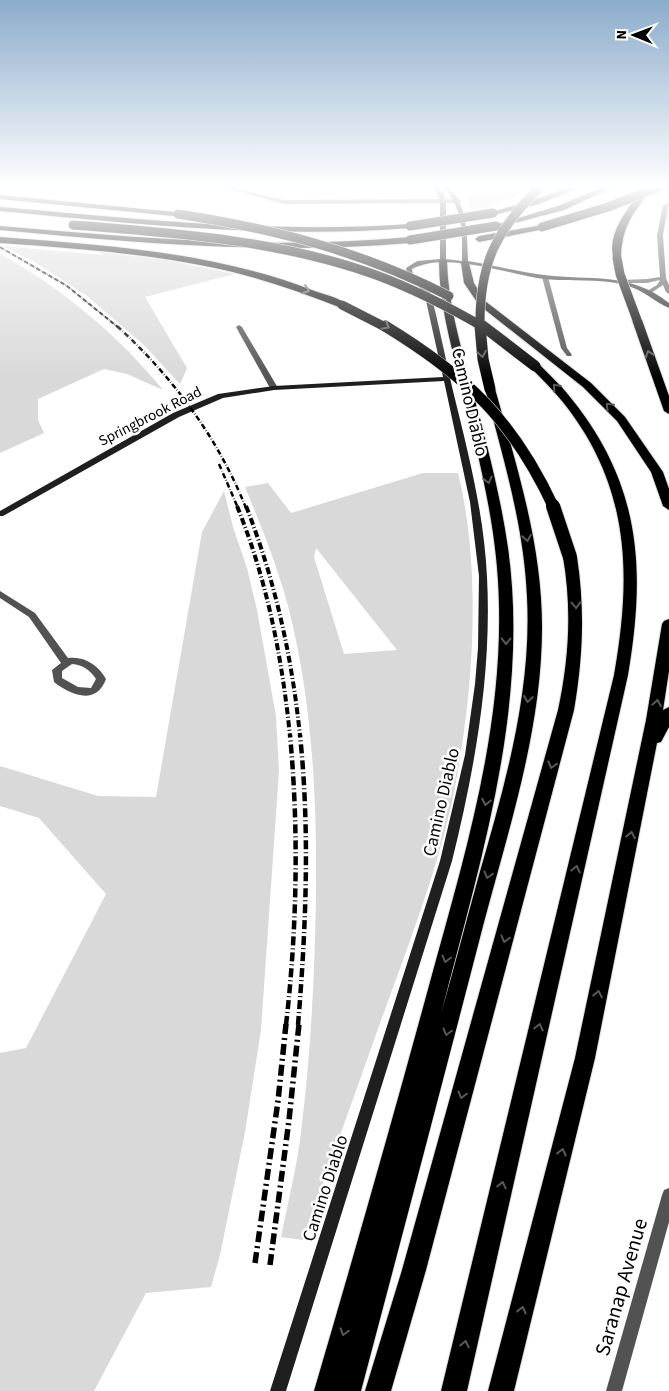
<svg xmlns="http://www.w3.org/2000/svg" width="669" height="1391" viewBox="0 0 669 1391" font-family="'Source Sans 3',sans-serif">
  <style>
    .green { fill: #d9d9d9; fill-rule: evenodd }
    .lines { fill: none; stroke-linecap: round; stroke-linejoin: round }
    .highway-casing { stroke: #dbdbdb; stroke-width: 2 }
    .street { fill: #525252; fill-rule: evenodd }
    .secondary { fill: #1f1f1f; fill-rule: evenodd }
    .highway { fill: #000; fill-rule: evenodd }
    .rail-far4 { stroke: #000; stroke-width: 2; stroke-dasharray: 4.5 1 0.5 1; stroke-linecap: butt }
    .rail-far3 { stroke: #000; stroke-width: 2.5; stroke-dasharray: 5.5 2 0.5 2; stroke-linecap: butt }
    .rail-far2 { stroke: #000; stroke-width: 4; stroke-dasharray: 7 2.5 1 2.5; stroke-linecap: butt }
    .rail-far1 { stroke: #000; stroke-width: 4.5; stroke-dasharray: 9 3 1 3; stroke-linecap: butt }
    .rail { stroke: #000; stroke-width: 5.5; stroke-dasharray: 11 4 2 4; stroke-linecap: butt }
    .highway-bridge-far2-casing { stroke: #dbdbdb; stroke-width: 10; stroke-linecap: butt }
    .highway-bridge-far1-casing { stroke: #dbdbdb; stroke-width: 12; stroke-linecap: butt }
    .highway-bridge-casing { stroke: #dbdbdb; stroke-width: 16; stroke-linecap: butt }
    .highway-bridge-far2 { stroke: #000; stroke-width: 9 }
    .highway-bridge-far1 { stroke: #000; stroke-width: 11 }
    .highway-bridge { stroke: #000; stroke-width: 14 }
    .oneway { stroke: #595959 }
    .labels { text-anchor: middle; stroke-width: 5; stroke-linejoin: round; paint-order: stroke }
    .far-street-label { font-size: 15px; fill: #000; stroke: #fff }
    .street-label { font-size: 18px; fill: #000; stroke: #fff }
    .near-street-label { font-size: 21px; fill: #000; stroke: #fff }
  </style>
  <rect width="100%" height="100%" fill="#fff"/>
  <!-- green -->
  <g class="green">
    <path d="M529,187C513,201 490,207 470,211L467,197Z"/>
    <path d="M2,246L104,255L98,252L166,260L235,274L145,297L187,368L180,384L144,345L87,296L33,261Z"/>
    <path d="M0,254C62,288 118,335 163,390L127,374L104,369L38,399V420L44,433L0,453Z"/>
    <path d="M423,473H458C483,574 473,704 451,806C434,881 405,954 379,1026C354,1097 328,1168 303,1240L281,1237C288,1202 297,1167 301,1132C311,1052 315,971 316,891C317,796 312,699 288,606C277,565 261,526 245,487L268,483L291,513ZM316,548L397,650L344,654L314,557Z"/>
    <path d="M224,491L233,527L247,568L257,610L276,716L279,771L261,1030L245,1132L220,1255L211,1287L146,1293L94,1391H0V1053L26,1048L106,894L39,818L0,806V766L98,796L156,797L202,532Z"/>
  </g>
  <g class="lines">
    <defs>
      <g id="highway">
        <path d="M575,185H586L539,204L493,215L489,213L533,200Z"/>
        <path d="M608,185H618L564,210L496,228L492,226L558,206Z"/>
        <path d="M648,185H656C635,210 622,224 621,258L614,260C605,233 631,203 648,185Z"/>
        <path d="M0,195L174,212L178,214L174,216L0,199Z"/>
        <path d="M0,207C138,219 271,234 410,224L414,226L410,228C271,239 138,224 0,211Z"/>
        <path d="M542,225L546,227L545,229L479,242L475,239L479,236Z"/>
        <path d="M0,226C139,238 271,250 410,237L414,240L410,243C271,255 139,243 0,230Z"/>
        <path d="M0,237C105,245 213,252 312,290C322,294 339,297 347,305L345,307H339C298,291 258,277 215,268C144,253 72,248 0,243Z"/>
        <path d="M443,258L447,261C448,303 460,342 470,382C485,437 500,492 508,548C530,706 480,862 441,1014C454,968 466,922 479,875C505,785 532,692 527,597C524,526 503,457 485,389L490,386L495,389C517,467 542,545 542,627C542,729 509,828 483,926C443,1081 402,1236 361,1391H314C354,1255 393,1118 430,982C464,858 502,734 499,605C498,529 478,454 460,381C450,341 439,302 439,261Z"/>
        <path d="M465,260L469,263L474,283L485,301L591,383L625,417L663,472L669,489V510L663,506L651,472L617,421L583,387L479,305L464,283L461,263Z"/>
        <path d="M637,317L642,320L669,396V414L664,411L632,320Z"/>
        <path d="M535,363L539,364C549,375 561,385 570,397C641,484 646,569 628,675L467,1391H441L614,675C632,574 630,485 562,401C553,390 542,379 531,368L530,366Z"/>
        <path d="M570,553L577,557C585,609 583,658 574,710L426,1270L391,1391H365L402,1270L558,710C569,659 572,609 563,557Z"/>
        <path d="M669,619V671L663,710L669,707V727L661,742L657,743L595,1058L514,1391H488L575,1058L646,720L662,624L664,621Z"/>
      </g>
    </defs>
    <!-- highway casing -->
    <use href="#highway" class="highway-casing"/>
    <!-- street -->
    <g class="street">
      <path d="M0,185H16L13,187H0Z"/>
      <path d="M213,185H222L284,200L459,199L462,201L459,203L284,204Z"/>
      <path d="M669,202L663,235L666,278L669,285V294L666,292L663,285L651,293H647V291L657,285L660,280L647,283H619L618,282L621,280L647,279L660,277L657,235L663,206Z"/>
      <path d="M545,275L548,277L567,348L572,355L571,356H567L561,348L542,277Z"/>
      <path d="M239,325L242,327L278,388L276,389L270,388L236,327Z"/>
      <path d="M0,591L35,613L68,658C85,656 98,665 106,679C96,706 71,695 54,682L52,670L61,663L29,617L0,598ZM72,664C83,665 90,670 96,679L91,688L78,687L62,678V671Z"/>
      <path d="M669,1188V1222L622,1391H606L662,1195L664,1190Z"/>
    </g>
    <!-- secondary -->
    <path class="secondary" d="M431,185H437L444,194L446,202V259L462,261C462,229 464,211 442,185H448C468,207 467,233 468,261C493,265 518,272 544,275C590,281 629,271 669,303V308C653,301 644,290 625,285C598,278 571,282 544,279C507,274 446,251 412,269L413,275L430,291C439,324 445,357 453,391C468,452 484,513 487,577C492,673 475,768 452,861L286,1391H270L440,861L465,755L475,684L478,648L479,576L470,502L444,381L274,390L223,398L179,417L3,516H0V511L173,413L218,394L274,386L443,377L424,292L408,277L406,268L417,261L440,259V202L438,194Z"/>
    <!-- highway -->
    <use href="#highway" class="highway"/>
    <!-- rail-far4 -->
    <path class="rail-far4" d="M0,247L67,286L119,328"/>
    <!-- rail-far3 -->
    <g class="rail-far3">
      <path d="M117,326C173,377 218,438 246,508"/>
      <path d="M219,464L238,508"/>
    </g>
    <!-- rail-far2 -->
    <g class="rail-far2">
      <path d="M237,506C267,580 282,657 290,736"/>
      <path d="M246,506C275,580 292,657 300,736"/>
    </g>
    <!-- rail-far1 -->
    <g class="rail-far1">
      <path d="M286,1025C297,929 299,831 290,735"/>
      <path d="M298,1025C306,929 310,831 300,735"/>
    </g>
    <!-- rail -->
    <g class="rail">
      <path d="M255,1263L278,1101L286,1024"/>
      <path d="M270,1265L289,1120L299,1024"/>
    </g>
    <defs>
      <g id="highway-bridge-far2">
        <path d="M178,214C275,229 361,251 449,296"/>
        <path d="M73,225C174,233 280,240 376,275C414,289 449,307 485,328"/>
        <path d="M410,226L493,213"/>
        <path d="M542,227L608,207L664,185"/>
        <path d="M410,240L496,226"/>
        <path d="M617,258L620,274L637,320"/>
        <path d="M342,305L387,328"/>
        <path d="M480,328C479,263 496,230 542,185"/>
      </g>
      <g id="highway-bridge-far1">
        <path d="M385,326C467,376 513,420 554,508"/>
        <path d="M480,326L483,359L490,389"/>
        <path d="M483,326L535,366"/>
      </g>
      <path id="highway-bridge" d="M553,506L570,557"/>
    </defs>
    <!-- highway-bridge-far2 casing -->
    <use href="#highway-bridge-far2" class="highway-bridge-far2-casing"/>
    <!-- highway-bridge-far1 casing -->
    <use href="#highway-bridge-far1" class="highway-bridge-far1-casing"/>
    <!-- highway-bridge casing -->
    <use href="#highway-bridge" class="highway-bridge-casing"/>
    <!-- highway-bridge-far2 -->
    <use href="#highway-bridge-far2" class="highway-bridge-far2"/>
    <!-- highway-bridge-far1 -->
    <use href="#highway-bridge-far1" class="highway-bridge-far1"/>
    <!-- highway-bridge -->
    <use href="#highway-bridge" class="highway-bridge"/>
  </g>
  <!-- one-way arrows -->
  <defs><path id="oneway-chevron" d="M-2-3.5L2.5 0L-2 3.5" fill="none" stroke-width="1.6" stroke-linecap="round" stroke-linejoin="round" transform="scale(1.25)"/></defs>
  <g class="oneway">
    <use href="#oneway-chevron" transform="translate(306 290) rotate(20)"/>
    <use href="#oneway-chevron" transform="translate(386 326) rotate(29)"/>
    <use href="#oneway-chevron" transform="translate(482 354) rotate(80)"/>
    <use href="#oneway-chevron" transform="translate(649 354) rotate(-110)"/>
    <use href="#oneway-chevron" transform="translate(556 387) rotate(-132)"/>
    <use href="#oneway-chevron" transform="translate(609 406) rotate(-134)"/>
    <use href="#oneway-chevron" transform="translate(488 480) rotate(76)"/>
    <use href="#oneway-chevron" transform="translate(527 538) rotate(80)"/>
    <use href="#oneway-chevron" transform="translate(576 605) rotate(88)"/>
    <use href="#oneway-chevron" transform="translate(506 641) rotate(91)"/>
    <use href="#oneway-chevron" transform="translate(528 699) rotate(98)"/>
    <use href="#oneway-chevron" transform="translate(657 703) rotate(-80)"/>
    <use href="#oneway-chevron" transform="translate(552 765) rotate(105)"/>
    <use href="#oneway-chevron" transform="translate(486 802) rotate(102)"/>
    <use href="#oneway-chevron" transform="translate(631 835) rotate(-79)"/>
    <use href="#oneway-chevron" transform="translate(576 869) rotate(-77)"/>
    <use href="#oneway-chevron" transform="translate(488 875) rotate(105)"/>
    <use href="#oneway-chevron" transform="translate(505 939) rotate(105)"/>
    <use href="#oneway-chevron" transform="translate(446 959) rotate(105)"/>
    <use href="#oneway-chevron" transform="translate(598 994) rotate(-79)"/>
    <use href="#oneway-chevron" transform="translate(539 1027) rotate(-77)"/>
    <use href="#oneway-chevron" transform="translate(447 1032) rotate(105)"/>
    <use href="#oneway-chevron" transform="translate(462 1095) rotate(105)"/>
    <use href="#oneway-chevron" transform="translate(562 1152) rotate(-76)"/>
    <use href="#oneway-chevron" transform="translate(502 1185) rotate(-77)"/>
    <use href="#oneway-chevron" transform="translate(522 1310) rotate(-76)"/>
    <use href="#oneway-chevron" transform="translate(344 1332) rotate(106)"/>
    <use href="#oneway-chevron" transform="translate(465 1344) rotate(-77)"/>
  </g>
  <!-- sky -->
  <linearGradient id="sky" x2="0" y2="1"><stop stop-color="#8baccb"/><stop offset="0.49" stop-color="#fff"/><stop offset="1" stop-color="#fff" stop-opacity="0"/></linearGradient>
  <rect width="669" height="380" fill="url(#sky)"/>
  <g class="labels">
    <!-- far-street labels -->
    <g class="far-street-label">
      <text transform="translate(150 416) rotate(-27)" y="5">Springbrook Road</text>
    </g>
    <!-- street labels -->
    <g class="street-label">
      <text transform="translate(470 402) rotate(77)" y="6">Camino Diablo</text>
      <text transform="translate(441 802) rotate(-77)" y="6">Camino Diablo</text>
      <text transform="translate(325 1188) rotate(-72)" y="6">Camino Diablo</text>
    </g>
    <!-- near-street labels -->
    <g class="near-street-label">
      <text transform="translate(621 1287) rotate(-74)" y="7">Saranap Avenue</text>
    </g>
  </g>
  <!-- north arrow -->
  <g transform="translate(634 35) rotate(271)" stroke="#ffffff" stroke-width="4" paint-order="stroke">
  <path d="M0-4L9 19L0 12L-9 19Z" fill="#000000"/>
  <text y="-8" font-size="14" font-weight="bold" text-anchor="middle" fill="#000000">N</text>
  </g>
</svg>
